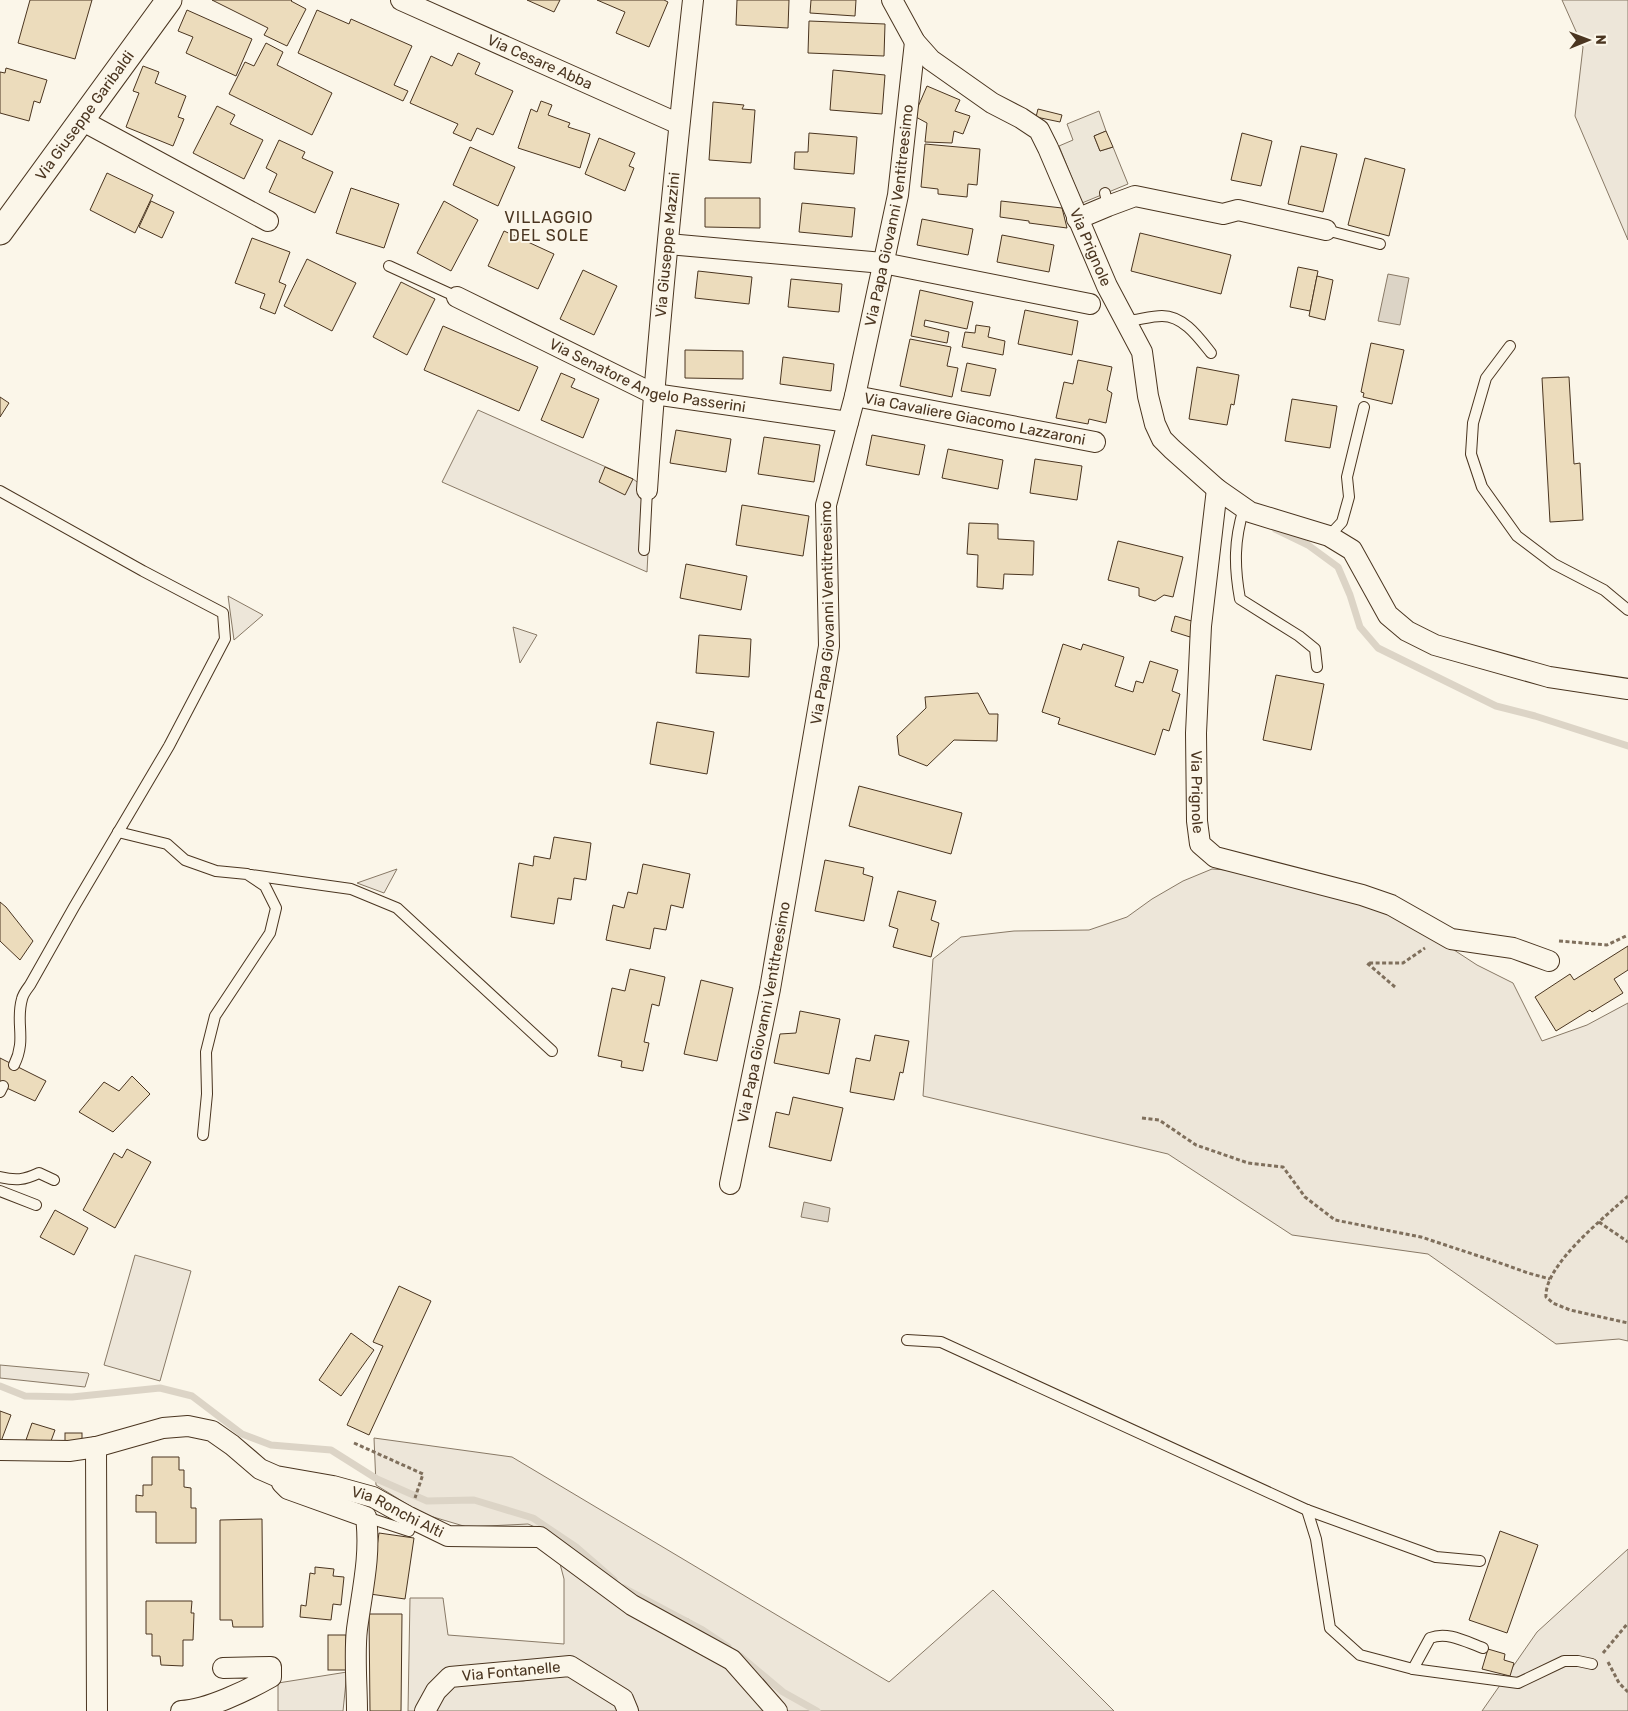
<svg xmlns="http://www.w3.org/2000/svg" width="1628" height="1711" viewBox="0 0 1628 1711" font-family="Rubik,sans-serif">
  <style>
    .green { fill: #ede6d9; stroke: #887966 }
    .parking { fill: #ede7d9; stroke: #887966 }
    .water { fill: #dcd4c6; stroke: #887966 }
    .lines { fill: none; stroke-linecap: round; stroke-linejoin: round }
    .stream { stroke: #dcd4c6; stroke-width: 7 }
    .building { fill: #ecdcbc; stroke: #4a3520 }
    .service-casing { stroke: #4a3520; stroke-width: 12 }
    .minor-casing { stroke: #4a3520; stroke-width: 22 }
    .tertiary-casing { stroke: #4a3520; stroke-width: 27 }
    .path { stroke: #7f6f5c; stroke-width: 3; stroke-dasharray: 4 2.5; stroke-linecap: butt }
    .service { stroke: #fbf6e9; stroke-width: 10 }
    .minor { stroke: #fbf6e9; stroke-width: 20 }
    .tertiary { stroke: #fbf6e9; stroke-width: 25 }
    .labels { text-anchor: middle; stroke-width: 4; stroke-linejoin: round; paint-order: stroke }
    .street-label { font-size: 15px; fill: #4a3520; stroke: #fbf6e9 }
    .neighbourhood-label { font-size: 16px; letter-spacing: 1px; fill: #4a3520; stroke: #fbf6e9 }
  </style>
  <rect width="100%" height="100%" fill="#fbf6e9"/>
  <!-- green -->
  <g class="green">
    <path d="M1562,0H1628V240L1575,116L1583,47Z"/>
    <path d="M478,410L633,479L651,492L647,572L442,482Z"/>
    <path d="M228,596L263,615L234,640Z"/>
    <path d="M513,627L537,635L520,663Z"/>
    <path d="M397,869L384,893L357,883Z"/>
    <path d="M1212,869L1242,871L1382,907L1428,933L1477,965L1513,983L1542,1041L1587,1025L1628,1003V1341L1619,1339L1556,1344L1428,1254L1292,1235L1168,1154L923,1096L933,959L961,937L1014,931L1089,930L1127,917L1152,899L1183,881Z"/>
    <path d="M135,1255L191,1271L160,1381L104,1365Z"/>
    <path d="M0,1365L88,1373L89,1374L85,1387L0,1378Z"/>
    <path d="M374,1438L512,1457L889,1682L993,1590L1114,1711H783L746,1670L780,1690L729,1646L688,1619L632,1598L544,1531L528,1524L467,1527L423,1514L376,1485Z"/>
    <path d="M1628,1549V1711H1482L1537,1632Z"/>
    <path d="M559,1560L731,1662L773,1711H633L585,1670L458,1672L421,1711H408L410,1598H443L448,1635L564,1644V1579Z"/>
    <path d="M347,1672L343,1711H278V1683Z"/>
    <path d="M572,1675L618,1707V1711H434L454,1681H523L545,1677Z"/>
  </g>
  <!-- parking -->
  <path class="parking" d="M1099,111L1106,131L1094,136L1100,151L1113,147L1128,184L1082,203L1059,146L1073,140L1067,124Z"/>
  <!-- water -->
  <g class="water">
    <path d="M1388,274L1409,278L1400,325L1378,321Z"/>
    <path d="M804,1202L830,1208L828,1222L801,1217Z"/>
  </g>
  <g class="lines">
    <!-- stream -->
    <g class="stream">
      <path d="M1275,529L1308,545L1338,567L1350,595L1360,627L1378,648L1496,706L1535,716L1628,746"/>
      <path d="M0,1386L25,1396L72,1397L160,1388L192,1396L242,1434L271,1445L331,1450L377,1479L427,1501L474,1500L533,1518L576,1547L614,1580"/>
      <path d="M624,1588L701,1629L728,1647"/>
      <path d="M740,1656L783,1692L817,1711"/>
    </g>
  </g>
  <!-- building -->
  <g class="building">
    <path d="M30,0H92L75,59L18,43Z"/>
    <path d="M212,0H292L291,1L306,9L287,46L264,35L268,28Z"/>
    <path d="M527,0H560L554,12Z"/>
    <path d="M597,0H664L668,2L649,47L616,33L625,12Z"/>
    <path d="M737,0H789L788,28L736,25Z"/>
    <path d="M811,0H856L855,16L810,13Z"/>
    <path d="M187,10L252,39L236,76L186,53L193,37L178,31Z"/>
    <path d="M317,10L349,24L351,19L412,46L394,85L408,91L403,101L298,53Z"/>
    <path d="M809,21L885,24L884,56L808,53Z"/>
    <path d="M266,43L283,52L277,65L332,93L312,135L229,94L245,62L254,66Z"/>
    <path d="M458,53L480,63L475,74L513,91L493,135L477,128L471,141L453,133L458,124L410,103L431,56L452,66Z"/>
    <path d="M143,66L159,72L155,83L186,96L178,117L184,119L173,146L126,127L139,93L133,91Z"/>
    <path d="M6,68L47,80L40,103L34,101L29,121L0,113V72L5,73Z"/>
    <path d="M833,70L885,75L882,114L830,110Z"/>
    <path d="M927,86L960,100L955,111L970,116L963,134L954,131L952,143L925,142L927,123L914,116Z"/>
    <path d="M541,101L552,105L548,115L570,123L568,127L590,134L580,168L518,148L531,109L537,112Z"/>
    <path d="M713,102L744,105L742,109L755,110L751,163L709,160Z"/>
    <path d="M217,106L235,115L230,124L263,140L244,179L193,153Z"/>
    <path d="M1038,109L1062,115L1060,122L1036,117Z"/>
    <path d="M1106,131L1113,147L1100,151L1094,136Z"/>
    <path d="M809,133L857,137L854,174L794,169L795,152H808Z"/>
    <path d="M1242,133L1272,141L1261,186L1231,180Z"/>
    <path d="M599,138L635,153L629,166L634,168L625,191L585,174Z"/>
    <path d="M279,140L305,152L302,158L333,172L315,213L269,192L277,174L266,168Z"/>
    <path d="M925,144L980,149L977,185L968,184L967,197L938,194V189L921,187Z"/>
    <path d="M1301,146L1337,154L1323,212L1288,204Z"/>
    <path d="M470,147L515,167L498,206L453,185Z"/>
    <path d="M1365,158L1405,169L1389,236L1348,225Z"/>
    <path d="M107,173L153,195L135,233L90,210Z"/>
    <path d="M351,188L399,204L384,248L336,233Z"/>
    <path d="M705,198H760V228L705,227Z"/>
    <path d="M151,201L174,212L162,238L139,227Z"/>
    <path d="M444,201L478,220L451,271L417,253Z"/>
    <path d="M1001,201L1062,208L1067,228L1029,223V221L1000,217Z"/>
    <path d="M802,203L855,208L852,237L799,232Z"/>
    <path d="M922,219L973,229L968,255L917,245Z"/>
    <path d="M504,231L554,254L538,289L488,266Z"/>
    <path d="M1140,233L1231,255L1221,294L1131,271Z"/>
    <path d="M1002,235L1054,245L1049,272L997,262Z"/>
    <path d="M252,238L290,252L279,282L286,285L275,314L260,308L265,294L235,283Z"/>
    <path d="M307,259L356,283L332,331L284,306Z"/>
    <path d="M1298,267L1318,271L1310,311L1290,307Z"/>
    <path d="M583,270L617,286L594,335L560,319Z"/>
    <path d="M698,271L752,277L749,304L695,298Z"/>
    <path d="M1317,276L1333,280L1325,320L1309,316Z"/>
    <path d="M791,279L842,284L839,312L788,307Z"/>
    <path d="M401,282L435,299L407,355L373,337Z"/>
    <path d="M920,290L973,302L967,329L925,320L924,326L949,332L947,343L911,336Z"/>
    <path d="M1025,310L1078,321L1072,355L1018,344Z"/>
    <path d="M976,325L990,327L988,337L1005,341L1003,355L962,347L965,332L975,333Z"/>
    <path d="M443,326L538,367L519,411L424,370Z"/>
    <path d="M910,339L951,347L947,366L958,368L952,397L900,386Z"/>
    <path d="M1371,343L1404,350L1392,404L1363,397L1364,393L1361,392Z"/>
    <path d="M685,350L743,351V379L685,378Z"/>
    <path d="M783,357L834,364L831,391L780,384Z"/>
    <path d="M1078,360L1112,367L1107,390L1112,393L1106,423L1089,419L1088,424L1056,418L1064,382L1073,384Z"/>
    <path d="M967,363L996,369L990,396L961,391Z"/>
    <path d="M1197,367L1239,375L1234,405L1231,404L1227,425L1189,419Z"/>
    <path d="M561,373L575,379L571,387L599,399L583,438L541,420Z"/>
    <path d="M1569,377L1574,464L1580,463L1583,520L1550,522L1542,378Z"/>
    <path d="M0,397L9,403L0,417Z"/>
    <path d="M1292,399L1337,406L1330,448L1285,441Z"/>
    <path d="M676,430L731,439L726,472L670,463Z"/>
    <path d="M872,435L925,445L919,475L866,465Z"/>
    <path d="M764,437L820,445L814,482L758,474Z"/>
    <path d="M948,449L1003,460L998,489L942,478Z"/>
    <path d="M1035,459L1082,466L1077,500L1030,493Z"/>
    <path d="M605,467L633,479L625,495L599,482Z"/>
    <path d="M742,505L809,516L803,556L736,545Z"/>
    <path d="M969,523L998,524V539L1034,541L1033,575L1004,574L1003,589L977,587L978,555L967,554Z"/>
    <path d="M1118,541L1183,557L1173,597L1164,595L1155,601L1139,596V588L1108,580Z"/>
    <path d="M686,564L747,576L741,610L680,598Z"/>
    <path d="M1175,616L1195,622L1190,637L1171,631Z"/>
    <path d="M699,635L751,639L749,677L696,673Z"/>
    <path d="M1063,644L1081,650L1083,644L1124,657L1115,686L1133,692L1136,681L1143,683L1150,661L1178,670L1172,691L1180,694L1169,731L1163,729L1155,755L1058,724L1060,718L1042,712Z"/>
    <path d="M1276,675L1324,684L1311,750L1263,740Z"/>
    <path d="M978,693L989,714H998L997,741L954,740L927,766L899,755L897,736L926,708L925,697Z"/>
    <path d="M657,722L714,732L707,774L650,764Z"/>
    <path d="M859,786L962,813L951,854L849,826Z"/>
    <path d="M554,837L591,843L586,880L574,878L571,900L558,898L554,924L511,917L519,863L533,866L534,856L550,859Z"/>
    <path d="M825,860L864,868L863,874L873,877L864,921L815,911Z"/>
    <path d="M643,864L690,874L683,908L671,905L666,930L654,928L650,949L606,940L613,905L624,908L628,892L637,894Z"/>
    <path d="M898,891L936,901L931,920L939,923L931,957L893,947L898,929L889,926Z"/>
    <path d="M0,902L6,907L33,941L20,960L0,941Z"/>
    <path d="M1628,946V970L1614,979L1623,993L1592,1012L1590,1010L1556,1031L1535,997L1570,974L1574,980Z"/>
    <path d="M630,969L665,977L659,1006L652,1004L644,1042L649,1043L643,1071L621,1067L622,1061L598,1056L612,988L625,991Z"/>
    <path d="M701,980L733,988L717,1061L684,1054Z"/>
    <path d="M800,1011L840,1019L829,1074L774,1063L780,1034L796,1033Z"/>
    <path d="M875,1035L909,1041L903,1073L900,1072L894,1100L850,1092L856,1058L870,1061Z"/>
    <path d="M0,1058L46,1081L35,1101L0,1085Z"/>
    <path d="M132,1076L150,1094L113,1132L79,1112L104,1082L119,1091Z"/>
    <path d="M793,1097L843,1108L831,1161L769,1147L776,1112L789,1115Z"/>
    <path d="M127,1149L151,1162L115,1228L83,1210L114,1153L122,1158Z"/>
    <path d="M55,1210L88,1228L74,1255L40,1237Z"/>
    <path d="M399,1286L431,1301L369,1435L347,1425L383,1346L373,1342Z"/>
    <path d="M351,1333L374,1350L341,1396L319,1380Z"/>
    <path d="M0,1411L11,1415L0,1444Z"/>
    <path d="M32,1423L55,1430L51,1441L26,1440Z"/>
    <rect x="65" y="1433" width="17" height="11"/>
    <path d="M152,1457H179V1470H184V1487L191,1488V1508H196V1543H156V1512H136V1495L143,1496V1485H152Z"/>
    <path d="M262,1519L263,1627H233L232,1620H220V1520Z"/>
    <path d="M1500,1531L1538,1545L1507,1633L1469,1620Z"/>
    <path d="M379,1533L414,1538L405,1599L370,1594Z"/>
    <path d="M315,1567L334,1569L333,1576L344,1577L341,1605L333,1604L331,1620L300,1617L301,1605L306,1606L310,1573L315,1574Z"/>
    <path d="M146,1601H192L191,1613H194L193,1640H183V1666L161,1665L160,1656H152V1634H146Z"/>
    <path d="M369,1614H402L401,1711H370Z"/>
    <rect x="328" y="1635" width="18" height="35"/>
    <path d="M1488,1649L1505,1654L1504,1660L1514,1663L1510,1676L1482,1669Z"/>
  </g>
  <g class="lines">
    <defs>
      <g id="service">
        <path d="M1105,193L1108,206"/>
        <path d="M1326,230L1380,244"/>
        <path d="M389,266L457,297"/>
        <path d="M1126,321C1138,320 1151,316 1162,316C1184,316 1199,338 1211,353"/>
        <path d="M1510,346L1486,378L1473,423L1471,454L1482,487L1517,536L1554,564L1604,590L1628,610"/>
        <path d="M0,491L143,571L223,613L225,639L169,746L74,907L30,985C27,989 23,994 22,999C15,1023 27,1039 14,1065"/>
        <path d="M1244,508C1234,540 1234,566 1240,599L1299,636L1315,649L1317,667"/>
        <path d="M1329,536L1342,522L1349,497L1347,477L1364,407"/>
        <path d="M644,550L647,490"/>
        <path d="M118,832L167,844L185,860L216,871L247,874L265,886L276,908L270,933L215,1016L206,1052L207,1094L203,1135"/>
        <path d="M251,875L351,889L397,908L552,1051"/>
        <path d="M0,1092L3,1086"/>
        <path d="M0,1177C16,1181 24,1180 39,1173L54,1180"/>
        <path d="M0,1191L36,1205"/>
        <path d="M907,1340L941,1342L1307,1510L1436,1557L1480,1561"/>
        <path d="M1307,1510L1316,1539L1330,1628L1360,1655L1413,1669L1518,1683L1564,1661H1578L1592,1664"/>
        <path d="M366,1517L409,1531"/>
        <path d="M1413,1669L1430,1638C1448,1631 1466,1642 1483,1648"/>
      </g>
      <g id="minor">
        <path id="s1" d="M401,0L679,124"/>
        <path id="s2" d="M892,0L915,42L931,60L992,103L1021,118L1039,130L1048,148L1107,286L1142,352L1148,396L1155,424L1162,439L1172,449L1217,489L1250,512L1329,536L1352,550L1388,615L1407,631L1435,645L1549,677L1628,689"/>
        <path d="M81,120L268,221"/>
        <path d="M1077,219L1108,206L1135,196L1223,214L1238,210L1326,230"/>
        <path d="M668,244L883,263L1090,304"/>
        <path id="s3" d="M457,297L654,394L848,422"/>
        <path id="s4" d="M855,396L1095,442"/>
        <path id="s5" d="M1217,489L1201,626L1196,733L1197,821L1200,844L1215,857L1362,895L1391,905L1451,939L1513,948L1549,961"/>
        <path id="s6" d="M647,490C658,326 675,163 693,0"/>
        <path id="s7" d="M730,1184L770,989L829,646L826,505L855,396L898,195L915,42"/>
        <path d="M96,1447L97,1711"/>
        <path id="s8" d="M0,1450L69,1451L96,1447L163,1428L188,1426L212,1431L232,1445L260,1469L276,1476L333,1486L373,1497L409,1517L448,1536L540,1537L632,1605L732,1660L777,1711"/>
        <path d="M282,1483L288,1489L366,1517C371,1556 362,1591 357,1629C354,1654 357,1685 357,1711"/>
        <path d="M181,1711C207,1710 248,1690 271,1677V1667L223,1668"/>
        <path id="s9" d="M425,1711L436,1691L450,1677L570,1666L623,1699L628,1711"/>
      </g>
      <g id="tertiary">
        <path id="s10" d="M0,232L169,0"/>
      </g>
    </defs>
    <!-- service casing -->
    <use href="#service" class="service-casing"/>
    <!-- minor casing -->
    <use href="#minor" class="minor-casing"/>
    <!-- tertiary casing -->
    <use href="#tertiary" class="tertiary-casing"/>
    <!-- path -->
    <g class="path">
      <path d="M1559,941L1607,945L1628,935"/>
      <path d="M1395,987L1367,963H1403L1425,948"/>
      <path d="M1142,1118L1159,1120L1196,1145L1248,1163L1283,1167L1305,1197L1335,1220L1421,1237L1503,1264L1528,1273L1550,1279"/>
      <path d="M1628,1196C1605,1217 1544,1265 1546,1297L1553,1303L1570,1310L1628,1323"/>
      <path d="M1599,1222L1628,1242"/>
      <path d="M354,1443L423,1474L415,1498"/>
      <path d="M1603,1653L1628,1623"/>
      <path d="M1608,1662L1619,1683L1628,1692"/>
    </g>
    <!-- service -->
    <use href="#service" class="service"/>
    <!-- minor -->
    <use href="#minor" class="minor"/>
    <!-- tertiary -->
    <use href="#tertiary" class="tertiary"/>
  </g>
  <g class="labels">
    <!-- street labels -->
    <g class="street-label">
      <text dy="5" stroke="none"><textPath href="#s1" startOffset="152">Via Cesare Abba</textPath></text>
      <text dy="5" stroke="none"><textPath href="#s10" startOffset="144">Via Giuseppe Garibaldi</textPath></text>
      <text dy="5" stroke="none"><textPath href="#s7" startOffset="985">Via Papa Giovanni Ventitreesimo</textPath></text>
      <text dy="5" stroke="none"><textPath href="#s6" startOffset="246">Via Giuseppe Mazzini</textPath></text>
      <text dy="5" stroke="none"><textPath href="#s2" startOffset="329">Via Prignole</textPath></text>
      <text dy="5" stroke="none"><textPath href="#s3" startOffset="208">Via Senatore Angelo Passerini</textPath></text>
      <text dy="5" stroke="none"><textPath href="#s4" startOffset="122">Via Cavaliere Giacomo Lazzaroni</textPath></text>
      <text dy="5" stroke="none"><textPath href="#s7" startOffset="580">Via Papa Giovanni Ventitreesimo</textPath></text>
      <text dy="5" stroke="none"><textPath href="#s5" startOffset="304">Via Prignole</textPath></text>
      <text dy="5" stroke="none"><textPath href="#s7" startOffset="175">Via Papa Giovanni Ventitreesimo</textPath></text>
      <text dy="5" stroke="none"><textPath href="#s8" startOffset="422">Via Ronchi Alti</textPath></text>
      <text dy="5" stroke="none"><textPath href="#s9" startOffset="104">Via Fontanelle</textPath></text>
    </g>
    <!-- neighbourhood labels -->
    <g class="neighbourhood-label">
      <text x="549" y="223">VILLAGGIO<tspan x="549" dy="18">DEL SOLE</tspan></text>
    </g>
  </g>
  <!-- north arrow -->
  <g transform="translate(1588 40) rotate(89)" stroke="#fbf6e9" stroke-width="4" paint-order="stroke">
  <path d="M0-4L9 19L0 12L-9 19Z" fill="#4a3520"/>
  <text y="-8" font-size="14" font-weight="bold" text-anchor="middle" fill="#4a3520">N</text>
  </g>
</svg>
